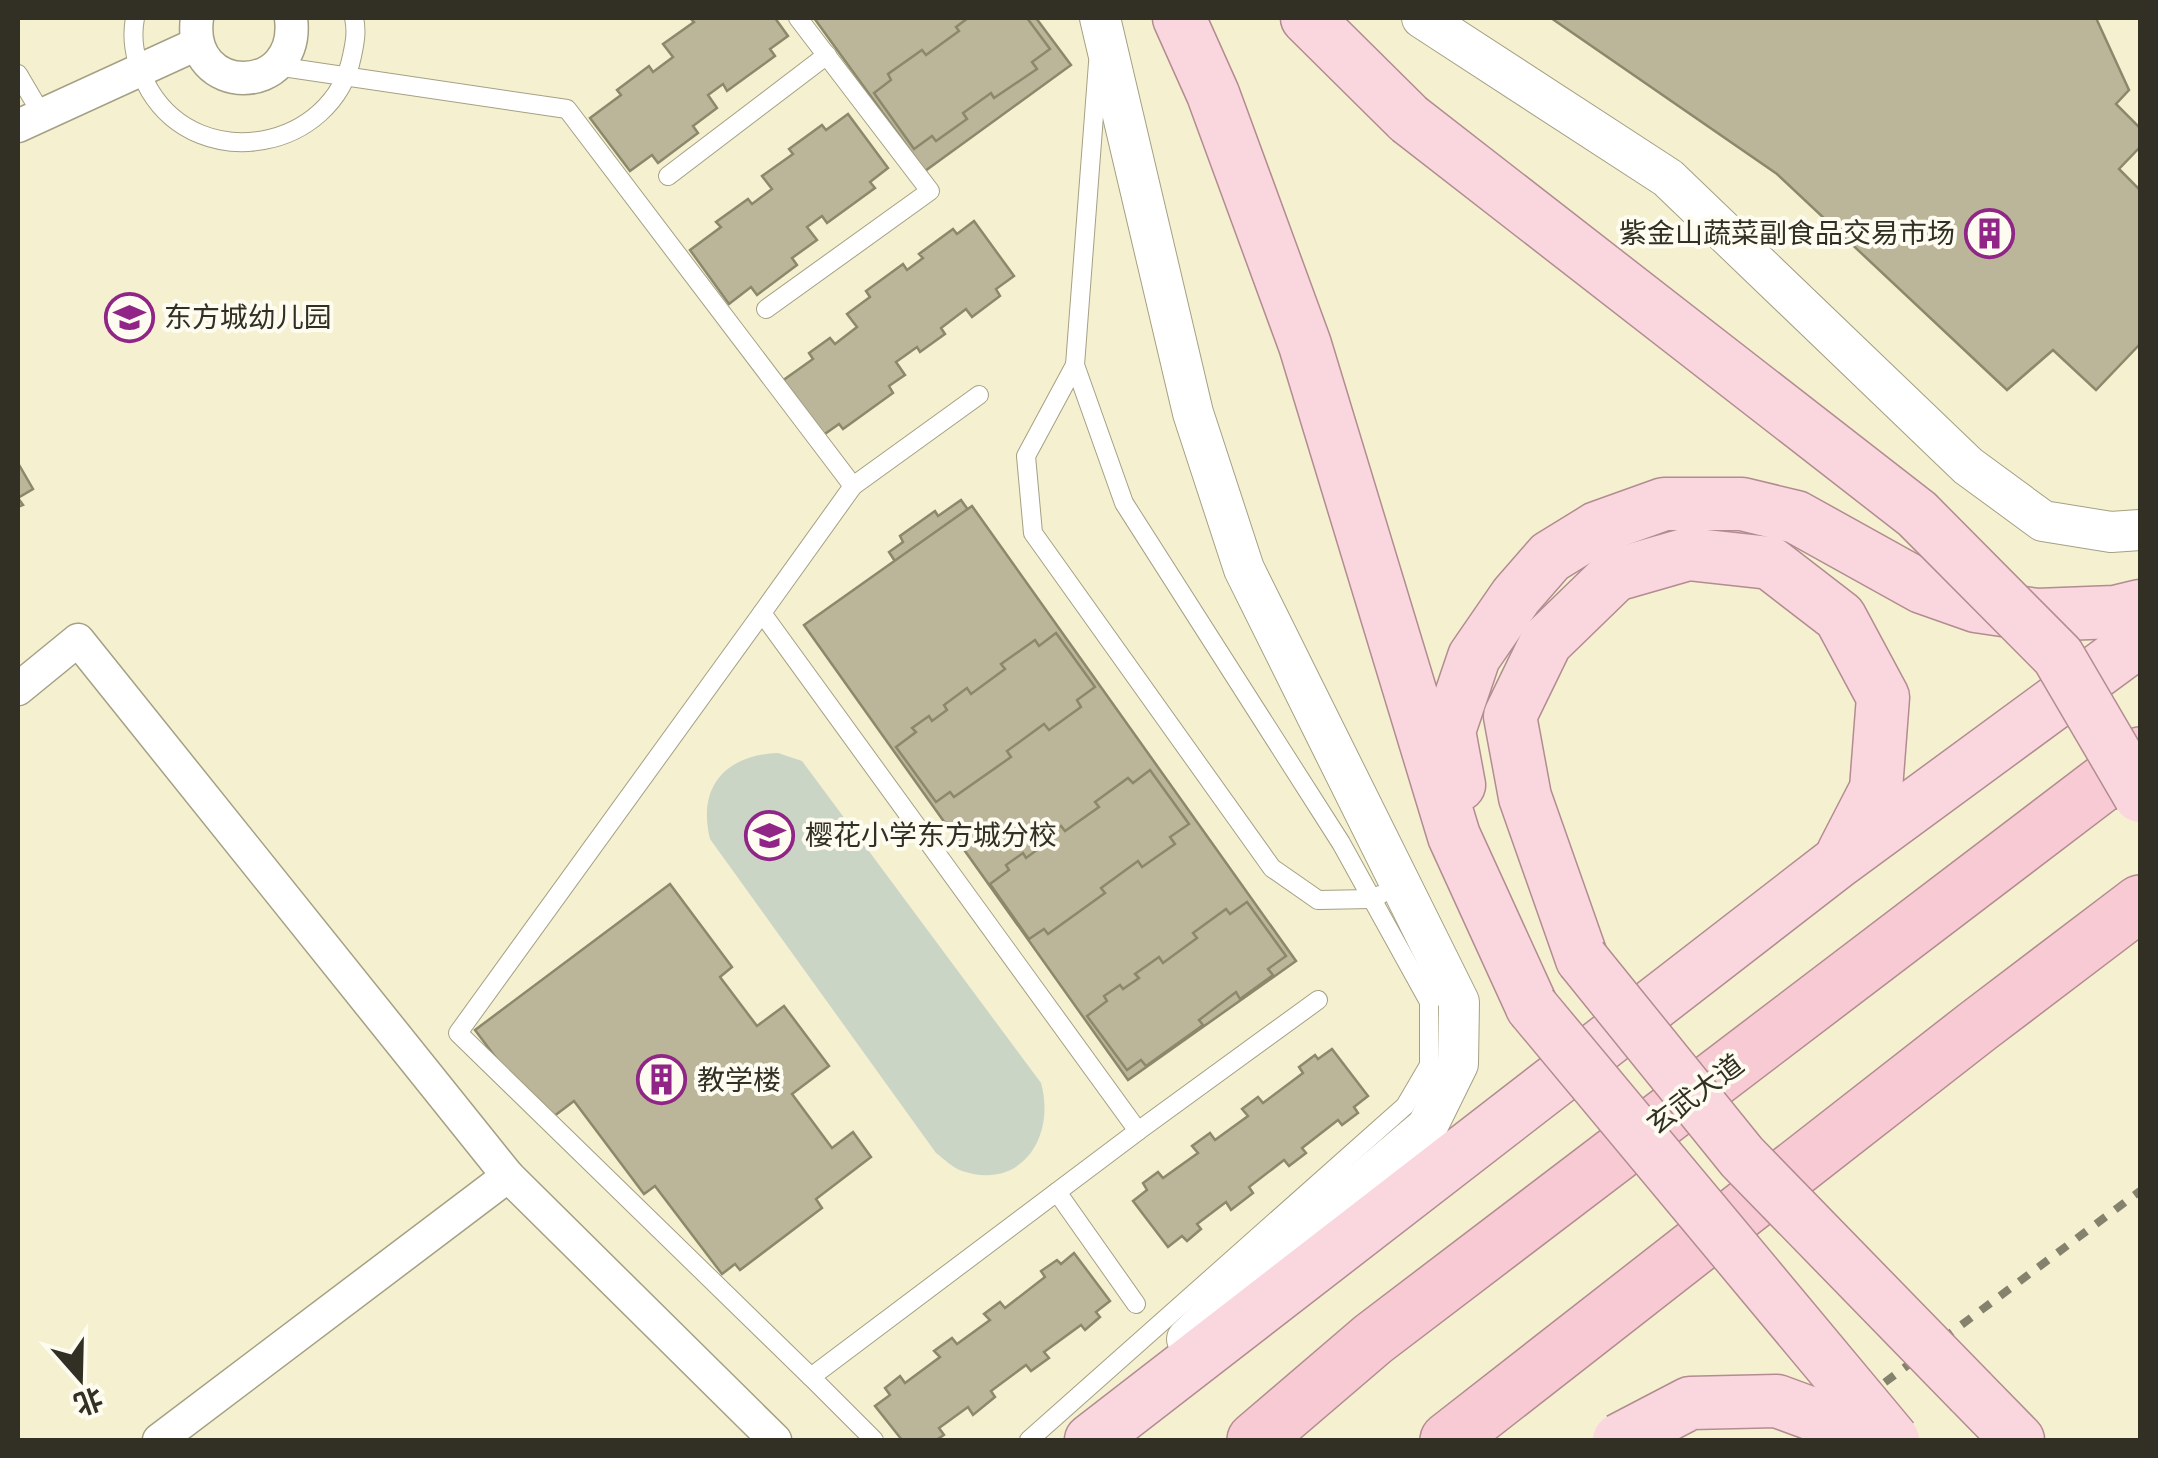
<svg xmlns="http://www.w3.org/2000/svg" width="2158" height="1458" viewBox="0 0 2158 1458" font-family="Signika,'Noto Sans SC',sans-serif">
  <style>
    .green { fill: #cbd5c5 }
    .building { fill: #bbb699; stroke: #8c886b; stroke-width: 2.5 }
    .lines { fill: none; stroke-linecap: round; stroke-linejoin: round }
    .service-casing { stroke: #a5a083; stroke-width: 20 }
    .minor-casing { stroke: #a5a083; stroke-width: 35 }
    .tertiary-casing { stroke: #a5a083; stroke-width: 42 }
    .primary-casing { stroke: #b28c90; stroke-width: 55 }
    .trunk-casing { stroke: #b28c90; stroke-width: 58 }
    .service { stroke: #fff; stroke-width: 18 }
    .minor { stroke: #fff; stroke-width: 32 }
    .tertiary { stroke: #fff; stroke-width: 40 }
    .primary { stroke: #fad7df; stroke-width: 52 }
    .trunk { stroke: #f8cad4; stroke-width: 55 }
    .rail { stroke: #84816d; stroke-width: 8; stroke-dasharray: 12 12; stroke-linecap: butt }
    .primary-bridge-casing { stroke: #b28c90; stroke-width: 55; stroke-linecap: butt }
    .primary-bridge { stroke: #fad7df; stroke-width: 52 }
    .labels { text-anchor: middle; stroke-width: 8; stroke-linejoin: round; paint-order: stroke }
    .poi-label { font-size: 28px; fill: #323024; stroke: #fefcf0; text-anchor: start }
    .street-label { font-size: 28px; fill: #323024; stroke: #fefcf0 }
  </style>
  <rect width="100%" height="100%" fill="#f4f0d0"/>
  <!-- green -->
  <path class="green" d="M778,753L802,761L1041,1083C1056,1136 1022,1191 962,1171C953,1168 944,1159 936,1153L710,839C697,786 726,755 778,753Z"/>
  <!-- building -->
  <g class="building">
    <path d="M690,18H775L788,36L770,49L775,56L727,91L723,84L708,95L717,108L693,126L698,133L658,163L652,155L630,171L590,118L621,95L617,90L649,66L653,72L673,57L663,44L694,22Z"/>
    <path d="M814,18H1036L1071,65L925,171Z"/>
    <path d="M968,18H1027L1050,49L1032,62L1037,69L994,98L991,93L963,113L967,119L936,141L932,136L914,149L874,93L891,80L888,74L922,50L926,55L959,31L956,27Z"/>
    <path d="M1551,18H2096L2129,90L2116,104L2140,128V147L2119,169L2140,190V344L2096,390L2053,350L2007,390L1777,174Z"/>
    <path d="M848,114L888,168L870,182L875,188L827,223L822,216L807,227L817,240L792,258L797,265L757,295L751,287L729,304L690,250L721,227L716,222L748,199L752,204L772,189L762,176L793,154L789,149L822,125L826,130Z"/>
    <path d="M974,221L1014,276L996,289L1000,296L972,317L966,309L941,328L945,334L920,352L917,347L896,362L905,375L889,386L893,393L843,429L839,424L822,436L782,381L813,359L809,353L830,338L835,344L857,327L847,314L870,297L866,291L903,264L907,270L923,258L919,254L953,229L957,234Z"/>
    <path d="M18,463L33,489L18,498L23,505L18,507Z"/>
    <path d="M961,500L1001,556L982,570L988,576L939,611L935,604L919,615L928,628L903,646L909,653L870,681L864,673L851,683L813,630L833,616L829,610L846,598L849,603L862,594L858,588L882,571L885,575L898,566L889,552L903,542L900,536L935,511L938,516Z"/>
    <path d="M972,506L1296,961L1128,1080L804,625Z"/>
    <path d="M1056,633L1095,687L1077,700L1081,707L1049,730L1044,724L1007,751L1011,757L954,797L950,792L936,802L896,747L916,732L912,728L929,716L932,721L947,710L944,705L967,688L971,694L1005,669L1001,664L1035,640L1039,646Z"/>
    <path d="M1150,770L1189,824L1170,837L1175,844L1142,867L1138,861L1101,888L1105,893L1048,934L1044,929L1029,939L990,884L1009,870L1006,865L1023,853L1026,858L1041,847L1038,842L1061,826L1065,831L1099,807L1095,802L1128,778L1133,783Z"/>
    <path d="M670,884L732,967L720,977L757,1026L784,1006L829,1066L792,1094L832,1148L853,1132L871,1157L816,1199L822,1208L740,1270L735,1264L722,1274L655,1186L644,1194L574,1101L545,1123L475,1030Z"/>
    <path d="M1247,902L1286,956L1268,969L1273,975L1240,999L1236,992L1199,1020L1203,1025L1146,1066L1141,1060L1127,1070L1087,1016L1107,1001L1104,996L1120,985L1123,989L1139,978L1135,974L1159,957L1163,963L1197,938L1193,933L1226,909L1230,914Z"/>
    <path d="M1332,1049L1368,1096L1354,1107L1358,1113L1342,1125L1338,1120L1302,1148L1306,1153L1289,1166L1284,1160L1249,1187L1253,1193L1231,1210L1226,1202L1197,1224L1201,1229L1187,1241L1182,1236L1168,1247L1133,1201L1147,1190L1143,1183L1158,1172L1163,1178L1198,1153L1192,1146L1210,1133L1215,1140L1248,1116L1242,1109L1258,1097L1263,1103L1303,1073L1299,1067L1315,1055L1318,1059Z"/>
    <path d="M1074,1253L1110,1301L1096,1312L1100,1317L1085,1330L1081,1325L1044,1352L1049,1358L1031,1371L1026,1365L991,1391L995,1397L973,1415L968,1407L939,1428L944,1435L936,1440H902L875,1406L890,1395L885,1388L900,1376L905,1383L940,1357L934,1351L952,1338L957,1344L990,1320L984,1314L1000,1302L1005,1308L1045,1277L1041,1271L1057,1260L1061,1264Z"/>
  </g>
  <g class="lines">
    <defs>
      <g id="service">
        <path d="M135,18C130,44 137,68 150,91C201,175 333,150 352,56C355,42 357,31 354,18"/>
        <path d="M276,66L567,109L853,486L762,613L1138,1131L811,1377L874,1440"/>
        <path d="M18,74L41,113"/>
        <path d="M668,176L827,55"/>
        <path d="M766,309L930,191L798,18"/>
        <path d="M1075,365L1026,456L1033,533L1272,868L1318,900L1371,899L1380,895"/>
        <path d="M853,486L979,395"/>
        <path d="M762,613L458,1033L811,1377"/>
        <path d="M1138,1131L1318,1000"/>
        <path d="M1057,1192L1136,1304"/>
        <path d="M1029,1440L1405,1106L1429,1065V1002L1341,843L1124,503L1075,365L1098,63"/>
      </g>
      <g id="minor">
        <path d="M197,18C186,98 301,98 291,18"/>
        <path d="M18,126L197,44"/>
        <path d="M18,689L78,640L508,1176L159,1440"/>
        <path d="M508,1176L775,1440"/>
      </g>
      <g id="tertiary">
        <path d="M1100,18L1193,413L1244,569L1459,1002L1458,1064L1427,1127L1266,1264L1187,1339"/>
        <path d="M1422,18L1668,178L1968,466L2043,521L2111,532L2140,530"/>
      </g>
      <g id="primary">
        <path d="M1179,18L1213,94L1305,345L1454,836L1532,1007"/>
        <path d="M1307,18L1409,119"/>
        <path d="M1459,785L1449,731L1474,657L1516,596L1550,557L1597,528L1664,504H1742L1796,517L1922,587L1976,606L2037,615L2115,612L2140,606"/>
        <path d="M1582,959L1525,797L1510,716L1546,642L1615,575L1688,554L1770,563L1840,617L1883,697L1876,789L1843,853"/>
        <path d="M1971,1392L2018,1440"/>
        <path d="M1091,1440L1839,861L2140,640"/>
      </g>
      <g id="trunk">
        <path d="M1255,1440L1373,1339L2140,755"/>
        <path d="M1448,1440L1978,1026L2140,903"/>
      </g>
    </defs>
    <!-- service casing -->
    <use href="#service" class="service-casing"/>
    <!-- minor casing -->
    <use href="#minor" class="minor-casing"/>
    <!-- tertiary casing -->
    <use href="#tertiary" class="tertiary-casing"/>
    <!-- primary casing -->
    <use href="#primary" class="primary-casing"/>
    <!-- trunk casing -->
    <use href="#trunk" class="trunk-casing"/>
    <!-- service -->
    <use href="#service" class="service"/>
    <!-- minor -->
    <use href="#minor" class="minor"/>
    <!-- tertiary -->
    <use href="#tertiary" class="tertiary"/>
    <!-- primary -->
    <use href="#primary" class="primary"/>
    <!-- trunk -->
    <use href="#trunk" class="trunk"/>
    <!-- rail -->
    <path class="rail" d="M1808,1440L2140,1191"/>
    <defs>
      <g id="primary-bridge">
        <path d="M1409,119L1917,514L2058,656L2140,796"/>
        <path d="M1582,959L1742,1157L1971,1392"/>
        <path d="M1532,1007L1893,1440"/>
        <path d="M1619,1440L1690,1403L1777,1401L1883,1440"/>
      </g>
    </defs>
    <!-- primary-bridge casing -->
    <use href="#primary-bridge" class="primary-bridge-casing"/>
    <!-- primary-bridge -->
    <use href="#primary-bridge" class="primary-bridge"/>
  </g>
  <!-- icons -->
  <defs>
    <symbol id="building-ring" viewBox="-11 -11 22 22"><circle r="9.5" fill="#fefcf0" stroke="#902487" stroke-width="1.5"/><path d="M-4-6H4V6H1V3H-1V6H-4ZM-2.5-4.3h1.7v1.8h-1.7ZM.8-4.3h1.7v1.8H.8ZM-2.5-1h1.7V.8h-1.7ZM.8-1h1.7V.8H.8Z" fill="#902487"/></symbol>
    <symbol id="school-ring" viewBox="-11 -11 22 22"><circle r="9.5" fill="#fefcf0" stroke="#902487" stroke-width="1.5"/><path d="M0-5L7-2L0 1L-7-2ZM-4 1L0 2.5L4 1V4Q0 6-4 4Z" fill="#902487"/></symbol>
  </defs>
  <g fill-rule="evenodd">
    <use href="#building-ring" x="1962" y="206" width="55" height="55"/>
    <use href="#school-ring" x="102" y="290" width="55" height="55"/>
    <use href="#school-ring" x="742" y="808" width="55" height="55"/>
    <use href="#building-ring" x="634" y="1052" width="55" height="55"/>
  </g>
  <g class="labels">
    <!-- poi labels -->
    <g class="poi-label">
      <text x="1955" y="243" text-anchor="end">紫金山蔬菜副食品交易市场</text>
      <text x="164" y="327">东方城幼儿园</text>
      <text x="805" y="845">樱花小学东方城分校</text>
      <text x="697" y="1090">教学楼</text>
    </g>
    <!-- street labels -->
    <g class="street-label">
      <text transform="translate(1695 1094) rotate(-37)" y="10">玄武大道</text>
    </g>
  </g>
  <!-- border -->
  <rect width="2158" height="1458" fill="none" stroke="#323024" stroke-width="40"/>
  <!-- north arrow -->
  <g transform="translate(80 1378) rotate(160)" stroke="#fefcf0" stroke-width="8" paint-order="stroke">
  <path d="M0-8L18 38L0 25L-18 38Z" fill="#323024"/>
  <text y="-15" font-size="28" font-weight="bold" text-anchor="middle" fill="#323024">北</text>
  </g>
</svg>
